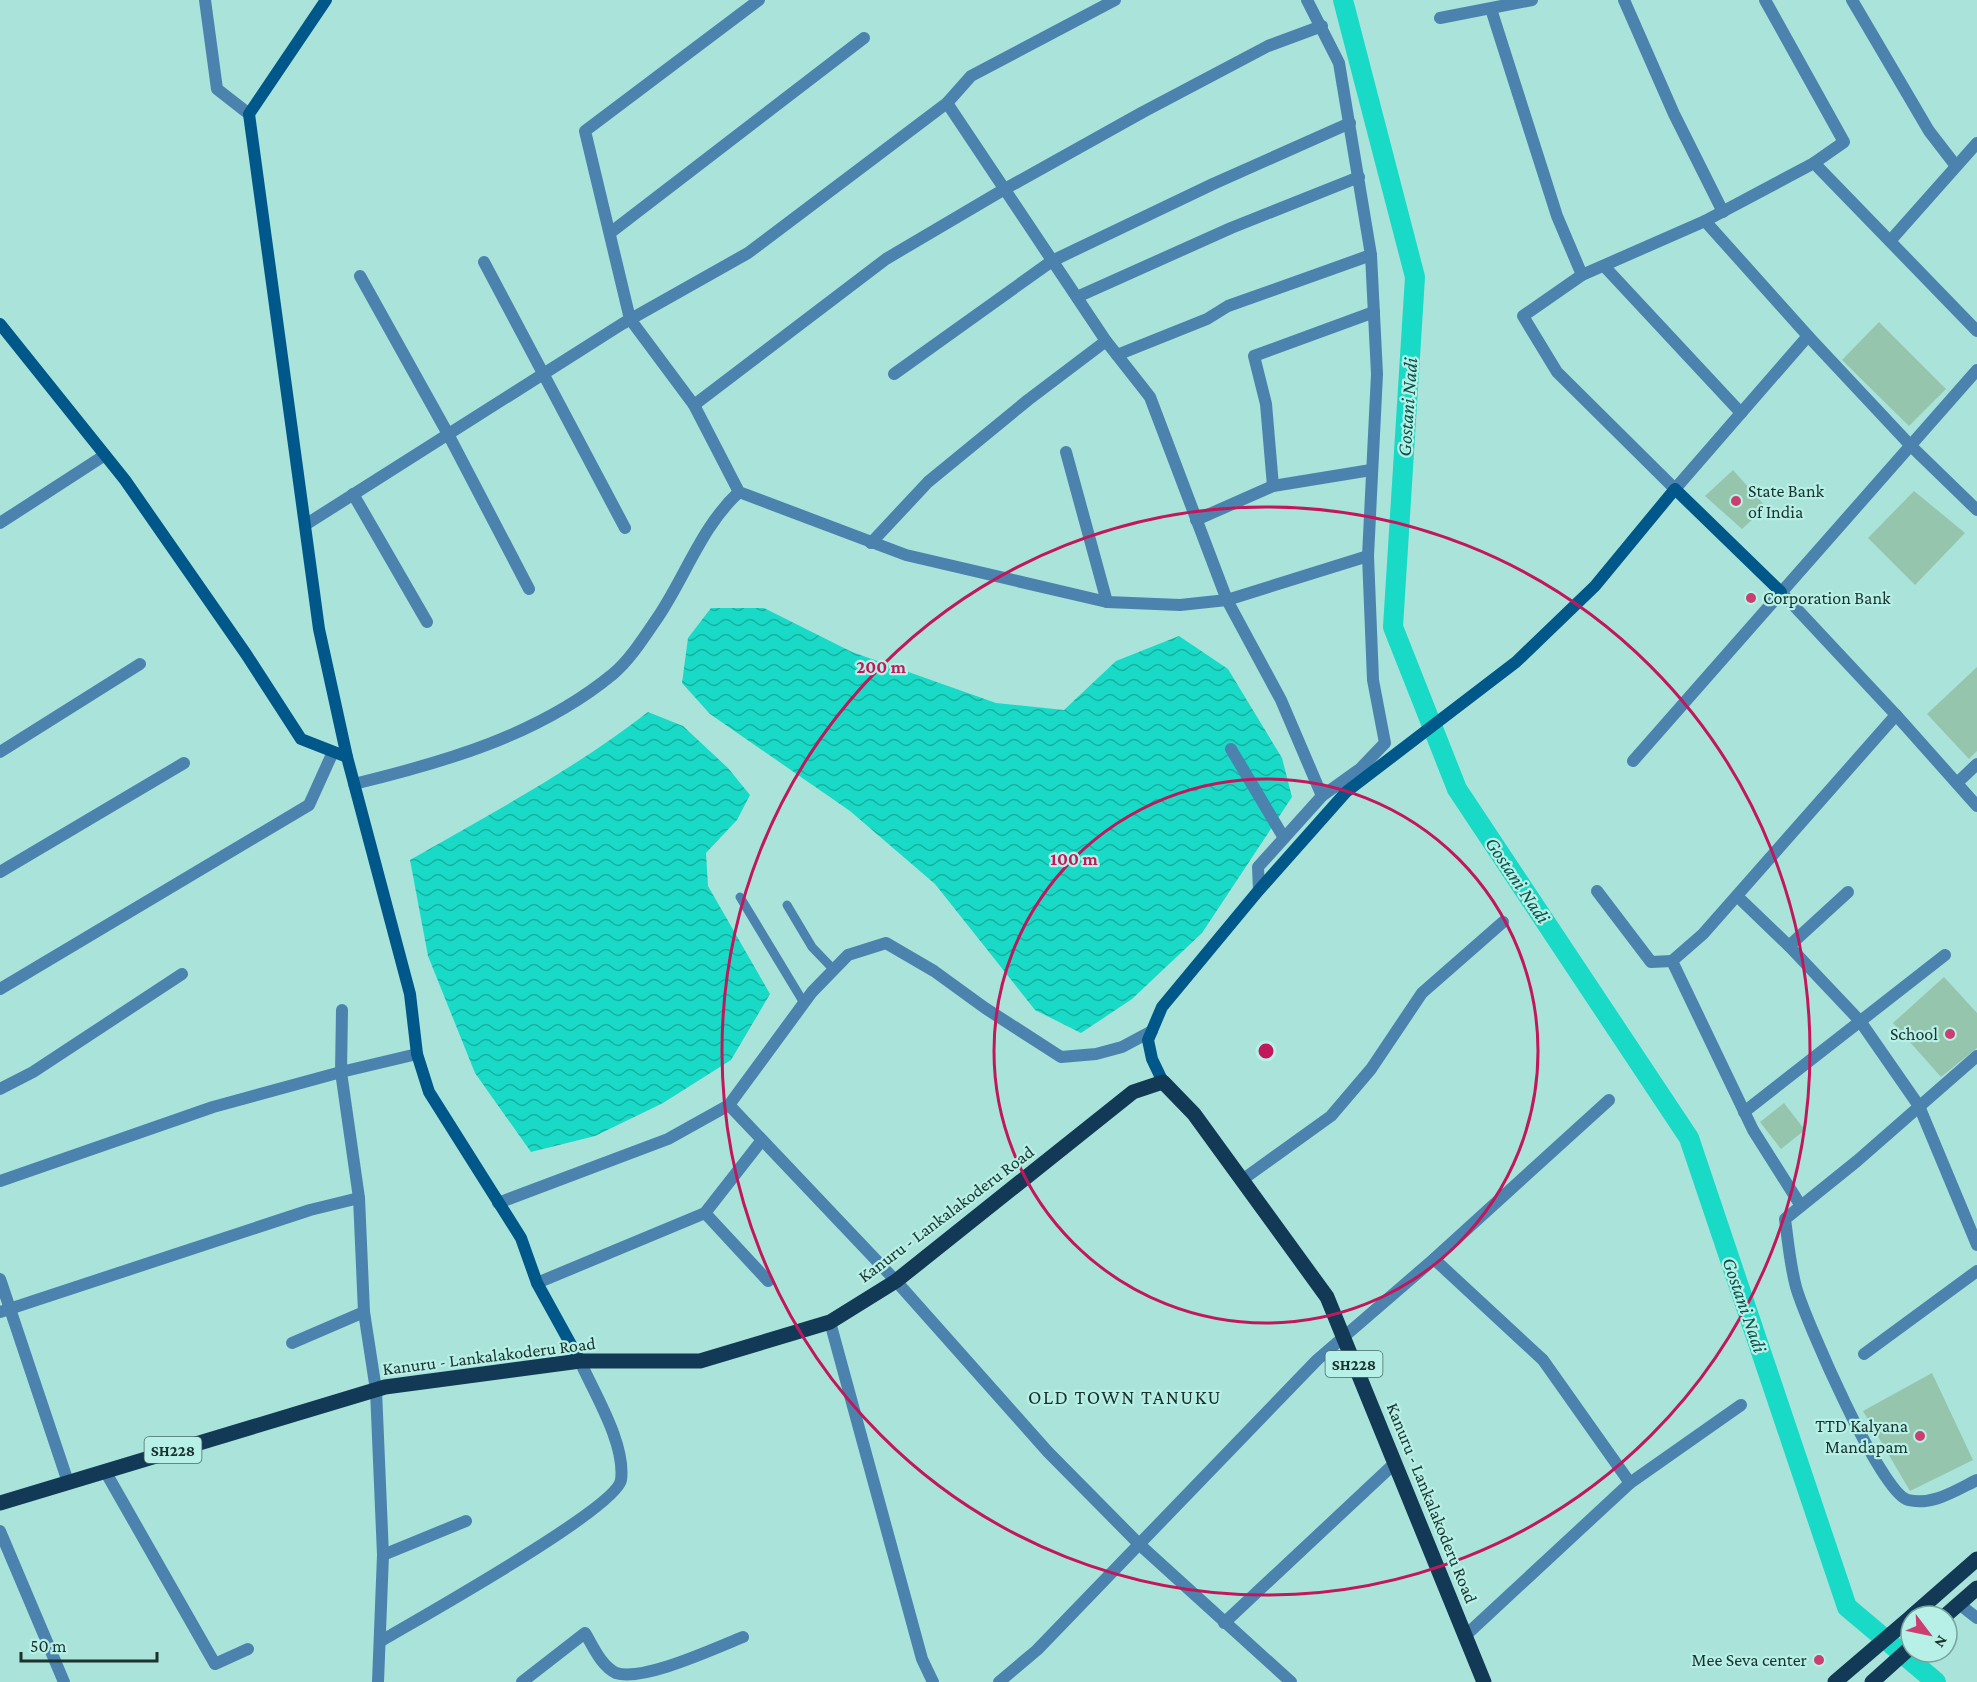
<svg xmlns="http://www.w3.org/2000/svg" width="1977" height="1682" viewBox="0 0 1977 1682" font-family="'Crimson Pro',serif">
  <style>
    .water { fill: url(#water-waves) }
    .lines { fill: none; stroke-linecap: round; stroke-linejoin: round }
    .canal { stroke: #19dac6; stroke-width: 20 }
    .building { fill: #96c5ae }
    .lane { stroke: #4b83ae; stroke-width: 9 }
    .street { stroke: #4b83ae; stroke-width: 12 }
    .secondary { stroke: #00588a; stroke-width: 12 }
    .primary { stroke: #123a57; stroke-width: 15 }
    .ring { fill: none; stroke: #c2185b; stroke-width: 3 }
    .poi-dot { fill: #cb3f70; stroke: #b7f0e6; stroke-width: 2 }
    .labels { text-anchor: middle; stroke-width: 4.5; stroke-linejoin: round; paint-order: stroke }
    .shield { fill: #b7f0e6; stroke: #4a6b65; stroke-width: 1.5 }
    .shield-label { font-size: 16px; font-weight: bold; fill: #1b322e }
    .poi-label { font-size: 18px; fill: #1b322e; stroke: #b7f0e6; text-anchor: end }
    .street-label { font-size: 18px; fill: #1b322e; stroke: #b7f0e6 }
    .water-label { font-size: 20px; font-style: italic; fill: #07524a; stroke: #b7f0e6 }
    .neighbourhood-label { font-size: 20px; letter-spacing: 1.5px; fill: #1b322e; stroke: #b7f0e6 }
    .centre { fill: #c2185b; stroke: #b7f0e6; stroke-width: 3 }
    .ring-label { font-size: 18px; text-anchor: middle; font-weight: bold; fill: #c2185b; stroke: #b7f0e6; stroke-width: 4.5; stroke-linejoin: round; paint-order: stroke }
  </style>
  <defs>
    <pattern id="water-waves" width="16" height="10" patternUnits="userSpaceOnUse" patternTransform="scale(1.5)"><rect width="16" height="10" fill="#19dac6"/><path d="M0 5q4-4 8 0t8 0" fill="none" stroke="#16b1a1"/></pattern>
  </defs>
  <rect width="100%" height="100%" fill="#aae3d9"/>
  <!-- water -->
  <g class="water">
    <path d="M711,608H764L852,652L996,703L1064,710L1116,661L1179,636L1228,669L1282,758L1292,797L1202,933L1132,999L1081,1033L1035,1010L935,884L850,811L710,714L682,683L688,638Z"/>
    <path d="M648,712L683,726L728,768L750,795L737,820L706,853L708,886L770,994L731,1060L663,1103L595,1136L531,1152L475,1073L428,956L410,860C492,813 573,770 648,712Z"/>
  </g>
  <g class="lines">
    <!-- canal -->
    <path class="canal" d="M1343,0L1415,277L1393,627L1457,789L1689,1138L1847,1607L1936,1682"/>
  </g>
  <!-- building -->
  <g class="building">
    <path d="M1879,322L1946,389L1909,426L1842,360Z"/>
    <path d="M1733,470L1766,507L1742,529L1705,496Z"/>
    <path d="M1914,491L1965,533L1915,585L1868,538Z"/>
    <path d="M1977,667V751L1969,759L1927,714Z"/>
    <path d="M1944,977L1977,1013V1048L1941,1077L1893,1023Z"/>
    <path d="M1784,1103L1805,1130L1781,1149L1760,1122Z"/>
    <path d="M1932,1373L1973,1460L1910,1491L1863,1411Z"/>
  </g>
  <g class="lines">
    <!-- lane -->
    <g class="lane">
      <path d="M740,897L804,1003"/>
      <path d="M787,905L812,947L834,970"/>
    </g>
    <!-- street -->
    <g class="street">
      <path d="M205,0L217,89L249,114"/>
      <path d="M759,0L585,131L630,319L694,405L739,492L906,555L1107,602L1180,605L1227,600L1368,556"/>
      <path d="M1307,0L1339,63L1371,255L1377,374L1368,556L1373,680L1385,743L1361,768L1322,796"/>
      <path d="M1624,0L1674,114L1723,212"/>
      <path d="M1765,0L1844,142L1814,163"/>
      <path d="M1852,0L1929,131L1956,166"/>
      <path d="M1491,9L1557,216L1582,275"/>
      <path d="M1440,18L1532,0"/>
      <path d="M947,103L1106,341L1150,397L1227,600L1281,700L1322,796L1258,867L1259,890"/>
      <path d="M1705,221L1808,336"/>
      <path d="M610,233L864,38"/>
      <path d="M1890,241L1977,143"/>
      <path d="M484,262L625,528"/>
      <path d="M1604,266L1741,413"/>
      <path d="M360,276L448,434L529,589"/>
      <path d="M1077,297L1231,228L1359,177"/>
      <path d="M1977,331L1814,163L1705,221L1582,275L1523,316L1557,372L1675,489L1808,336L1911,446L1977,510"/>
      <path d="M1117,355L1207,319L1228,306L1371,255"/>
      <path d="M894,374L1052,261L1213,184L1350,123"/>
      <path d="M694,405L886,259L1003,190L1143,112L1268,46L1322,26"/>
      <path d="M1066,452L1107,602"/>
      <path d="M1273,486L1266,404L1254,356L1374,312"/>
      <path d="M353,494L427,622"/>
      <path d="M1196,520L1273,486L1371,470"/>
      <path d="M0,523L105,455"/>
      <path d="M305,525L622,324L748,253L947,103L971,76L1115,0"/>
      <path d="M871,543L928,482L1028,400L1106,341"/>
      <path d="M1781,592L1896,715L1977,806"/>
      <path d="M1231,749L1284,838"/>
      <path d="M0,752L140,664"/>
      <path d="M1633,761L1977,370"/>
      <path d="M1957,783L1977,764"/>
      <path d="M354,784C445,762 539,735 613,674C630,660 645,636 658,617C686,575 702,526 739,492"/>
      <path d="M0,872L184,763"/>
      <path d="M1597,891L1651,962L1672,961"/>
      <path d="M1737,896L1789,946L1860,1021L1919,1106L1977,1245"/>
      <path d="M1789,946L1848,892"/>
      <path d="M0,989L309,805L333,752"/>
      <path d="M1977,1056L1857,1161L1785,1219C1788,1241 1790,1265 1796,1287C1805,1319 1881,1494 1908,1500C1933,1506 1956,1490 1977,1480"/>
      <path d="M0,1089L33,1072L182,974"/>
      <path d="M729,1105L896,1281L1048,1452L1140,1545L1291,1682"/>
      <path d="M1744,1112L1945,955"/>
      <path d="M1242,1180L1331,1116L1371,1069L1422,993L1503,922"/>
      <path d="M0,1181L213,1107L341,1072L342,1010"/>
      <path d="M498,1203L668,1139L729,1105L812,992L848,955L886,943L934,971L985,1008L1061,1057L1096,1054L1122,1047L1152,1031"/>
      <path d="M1801,1206L1753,1130L1672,961L1703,934L1896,715"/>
      <path d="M705,1213L768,1281"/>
      <path d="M1434,1259L1543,1360L1630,1483"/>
      <path d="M0,1279L68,1482"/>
      <path d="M537,1283L705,1213L762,1140"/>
      <path d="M0,1312L310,1210L359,1198"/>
      <path d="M830,1322L922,1659L933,1682"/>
      <path d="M292,1343L364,1312"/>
      <path d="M1864,1354L1977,1271"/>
      <path d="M105,1471L215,1664L248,1649"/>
      <path d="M0,1531L64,1682"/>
      <path d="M383,1555L466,1521"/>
      <path d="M1959,1604L1977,1618"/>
      <path d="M1224,1623L1395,1463"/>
      <path d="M1465,1636L1630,1483L1741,1405"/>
      <path d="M381,1641C416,1620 616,1509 621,1480C626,1444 594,1393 580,1361"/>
      <path d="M378,1682L383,1555L376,1390L364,1312L359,1198L341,1072L417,1054"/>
      <path d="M522,1682L585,1633C593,1646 601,1666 616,1673C643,1682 715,1648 743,1637"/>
      <path d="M999,1682L1037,1650L1317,1360L1434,1259L1609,1100"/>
    </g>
    <!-- secondary -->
    <g class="secondary">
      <path d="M326,0L249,114L319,629L347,757"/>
      <path d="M0,324L125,480L246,654L301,739L347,757L410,994L417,1054L429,1092L521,1238L537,1283L580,1361"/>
      <path d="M1163,1082L1152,1059L1148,1040L1162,1007L1259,890L1346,792L1516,662L1595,586L1675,489L1781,592"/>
    </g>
    <!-- primary -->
    <g class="primary">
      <path d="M0,1503L385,1387L580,1361H700L830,1322L896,1281L1133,1092L1163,1082L1194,1114L1327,1297L1484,1682"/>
      <path d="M1912,1616L1977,1559"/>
      <path d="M1945,1616L1977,1588"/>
      <path d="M1835,1682L1911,1617"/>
      <path d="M1872,1682L1911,1647"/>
    </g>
  </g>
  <!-- distance rings -->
  <g class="ring">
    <circle cx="1266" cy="1051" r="272"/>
    <circle cx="1266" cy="1051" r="544"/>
  </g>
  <!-- markers -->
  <g class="poi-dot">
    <circle cx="1736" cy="501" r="6"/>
    <circle cx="1751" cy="598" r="6"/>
    <circle cx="1950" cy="1034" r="6"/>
    <circle cx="1920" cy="1436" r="6"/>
    <circle cx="1819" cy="1660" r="6"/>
  </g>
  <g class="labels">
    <!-- shield labels -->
    <g class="shield">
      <rect x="1325.5" y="1351" width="57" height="26" rx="4.5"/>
      <rect x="144.5" y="1437" width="57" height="26" rx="4.5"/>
    </g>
    <g class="shield-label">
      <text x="1354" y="1370">SH228</text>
      <text x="173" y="1456">SH228</text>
    </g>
    <!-- poi labels -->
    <g class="poi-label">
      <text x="1748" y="497" text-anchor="start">State Bank<tspan x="1748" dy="21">of India</tspan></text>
      <text x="1763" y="604" text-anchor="start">Corporation Bank</text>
      <text x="1938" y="1040">School</text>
      <text x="1908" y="1432">TTD Kalyana<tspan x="1908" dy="21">Mandapam</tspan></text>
      <text x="1807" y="1666">Mee Seva center</text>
    </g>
    <!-- street labels -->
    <g class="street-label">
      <text transform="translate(946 1214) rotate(-37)" y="6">Kanuru - Lankalakoderu Road</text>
      <text transform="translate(489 1356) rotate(-7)" y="6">Kanuru - Lankalakoderu Road</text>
      <text transform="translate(1432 1503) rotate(68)" y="6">Kanuru - Lankalakoderu Road</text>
    </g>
    <!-- water labels -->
    <g class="water-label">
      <text transform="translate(1407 407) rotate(-86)" y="7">Gostani Nadi</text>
      <text transform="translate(1518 880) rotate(56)" y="7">Gostani Nadi</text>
      <text transform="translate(1745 1305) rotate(71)" y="7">Gostani Nadi</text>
    </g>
    <!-- neighbourhood labels -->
    <g class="neighbourhood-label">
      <text x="1125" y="1404">OLD TOWN TANUKU</text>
    </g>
  </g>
  <circle cx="1266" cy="1051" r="9" class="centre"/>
  <g class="ring-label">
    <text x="881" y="673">200 m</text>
    <text x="1074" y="865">100 m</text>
  </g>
  <!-- north arrow -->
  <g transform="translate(1929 1634) rotate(122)"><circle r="28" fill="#b7f0e6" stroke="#79a49c" stroke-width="1.5"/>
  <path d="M0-4.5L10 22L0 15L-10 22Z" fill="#cb3f70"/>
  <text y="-9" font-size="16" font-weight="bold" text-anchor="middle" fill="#1b322e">N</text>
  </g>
  <!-- scale -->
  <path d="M21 1652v9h136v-9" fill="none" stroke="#1b322e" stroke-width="3"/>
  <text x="30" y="1652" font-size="18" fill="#1b322e" stroke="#b7f0e6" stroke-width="4.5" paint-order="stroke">50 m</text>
</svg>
